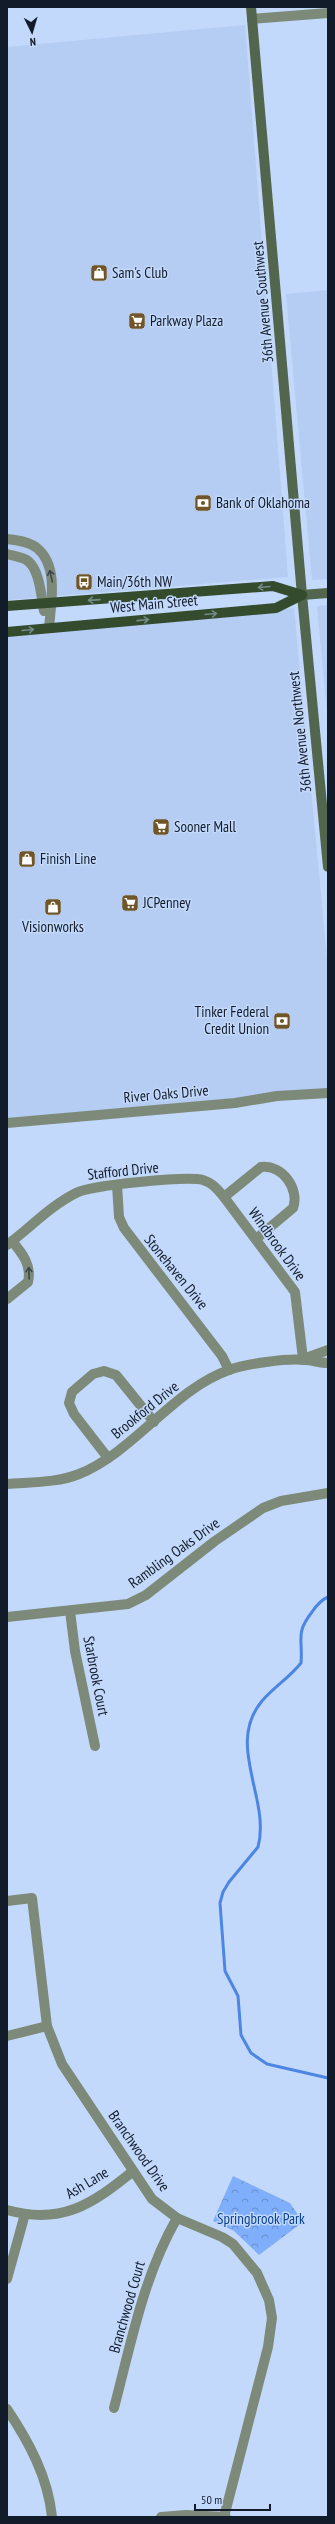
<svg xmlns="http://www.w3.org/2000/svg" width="335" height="2524" viewBox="0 0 335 2524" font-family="'PT Sans Narrow',sans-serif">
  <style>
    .built { fill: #b5ccf3 }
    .park { fill: url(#park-crowns) }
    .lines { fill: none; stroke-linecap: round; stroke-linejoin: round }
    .stream { stroke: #4c86e2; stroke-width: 3 }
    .minor { stroke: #7d8a79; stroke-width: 10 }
    .tertiary { stroke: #7d8a79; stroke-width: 10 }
    .secondary { stroke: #52654d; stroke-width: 10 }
    .primary { stroke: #344b2e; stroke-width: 10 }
    .oneway { stroke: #3c474a }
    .oneway2 { stroke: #748b8a }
    .labels { text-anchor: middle; stroke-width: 3; stroke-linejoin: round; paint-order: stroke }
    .poi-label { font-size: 15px; fill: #111b2a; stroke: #c3d9fb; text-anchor: start }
    .street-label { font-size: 15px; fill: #111b2a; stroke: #c3d9fb }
    .park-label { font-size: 15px; fill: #094193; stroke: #c3d9fb }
  </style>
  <defs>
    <pattern id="park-crowns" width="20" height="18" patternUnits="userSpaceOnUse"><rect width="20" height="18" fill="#7faffa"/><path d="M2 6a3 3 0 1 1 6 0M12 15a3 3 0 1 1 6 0" fill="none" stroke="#678ecb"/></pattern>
  </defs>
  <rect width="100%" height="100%" fill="#c3d9fb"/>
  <!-- built -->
  <g class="built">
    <path d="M245,25L288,577L7,600V47Z"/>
    <path d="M328,290V579L312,580L286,294Z"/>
    <path d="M328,605V723L317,606Z"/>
    <path d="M294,608L328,969V1091L7,1119V635Z"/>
  </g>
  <!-- park -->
  <path class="park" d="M233,2176L290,2203L303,2222L259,2255L234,2231L213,2221Z"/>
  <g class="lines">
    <!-- stream -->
    <path class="stream" d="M328,1597C321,1600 316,1606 312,1612C295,1634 303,1638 301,1663C289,1678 274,1687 262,1701C225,1745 271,1799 258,1847L229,1882L223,1892L220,1903L225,1971L238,1996L241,2035L251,2053L267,2064L328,2078"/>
    <!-- minor -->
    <g class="minor">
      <path d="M252,19L328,13"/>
      <path d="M7,539C16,540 29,541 37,548C59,566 51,603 49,628"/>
      <path d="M7,554C13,556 23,557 28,561C40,571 41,596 44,611"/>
      <path d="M117,1185L119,1217L124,1228L222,1356L229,1370"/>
      <path d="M224,1197L261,1167C282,1164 300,1189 293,1208L256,1239"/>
      <path d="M7,1245C30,1228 50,1206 76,1193C91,1185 187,1176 203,1180C213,1183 218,1190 224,1197L295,1292L303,1359"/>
      <path d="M7,1299L28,1282C32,1265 22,1253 12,1241"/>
      <path d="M303,1359L328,1350"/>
      <path d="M108,1458L74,1414L69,1403L72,1392L93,1374L104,1371L116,1375L154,1422"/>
      <path d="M7,1484C30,1482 57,1483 79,1474C134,1452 174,1389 229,1370C244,1364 288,1358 304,1360C312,1360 320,1363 328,1363"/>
      <path d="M70,1611L75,1651L95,1746"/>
      <path d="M7,1901L32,1898L47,2026L62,2064L152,2199L177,2218L222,2237L233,2244L257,2273L269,2300L272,2318L268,2347L224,2517"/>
      <path d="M7,2036L47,2026"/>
      <path d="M7,2210C61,2225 91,2205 132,2172"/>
      <path d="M7,2279L25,2214"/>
      <path d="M114,2408C131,2344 143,2277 177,2218"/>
      <path d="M161,2517L186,2515L226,2517"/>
    </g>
    <!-- tertiary -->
    <g class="tertiary">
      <path d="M7,1123L235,1103L277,1096L328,1093"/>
      <path d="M7,1617L128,1604L146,1595L215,1541L263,1508L281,1501L328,1493"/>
      <path d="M7,2409C29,2442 48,2477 52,2517"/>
    </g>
    <!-- secondary -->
    <g class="secondary">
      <path d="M251,7L302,595L328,867"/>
      <path d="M302,595L328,593"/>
    </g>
    <!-- primary -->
    <g class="primary">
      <path d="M7,606L273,586L302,595"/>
      <path d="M7,632L276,608L302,595"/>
    </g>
  </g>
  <!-- one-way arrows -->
  <defs><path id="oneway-shaft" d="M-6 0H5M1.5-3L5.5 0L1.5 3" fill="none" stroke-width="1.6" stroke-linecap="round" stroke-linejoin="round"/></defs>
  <g class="oneway">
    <use href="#oneway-shaft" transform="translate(51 576) rotate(-103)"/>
    <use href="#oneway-shaft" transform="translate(29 1273) rotate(-92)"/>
  </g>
  <g class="oneway2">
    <use href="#oneway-shaft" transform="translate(264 587) rotate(175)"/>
    <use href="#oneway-shaft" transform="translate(94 600) rotate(176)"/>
    <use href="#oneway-shaft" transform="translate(211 614) rotate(-5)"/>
    <use href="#oneway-shaft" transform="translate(143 620) rotate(-6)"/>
    <use href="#oneway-shaft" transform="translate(28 630) rotate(-5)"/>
  </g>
  <!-- icons -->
  <defs>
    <symbol id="shop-square" viewBox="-11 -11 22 22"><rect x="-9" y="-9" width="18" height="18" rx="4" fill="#6f5527" stroke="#c3d9fb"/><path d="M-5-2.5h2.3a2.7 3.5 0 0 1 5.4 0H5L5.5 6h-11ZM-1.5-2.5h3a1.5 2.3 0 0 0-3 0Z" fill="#fff"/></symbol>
    <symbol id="supermarket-square" viewBox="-11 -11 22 22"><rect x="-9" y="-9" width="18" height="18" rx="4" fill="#6f5527" stroke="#c3d9fb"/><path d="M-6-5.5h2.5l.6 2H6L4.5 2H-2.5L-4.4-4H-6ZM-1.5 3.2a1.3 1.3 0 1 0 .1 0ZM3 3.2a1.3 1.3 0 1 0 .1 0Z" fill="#fff"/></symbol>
    <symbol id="bank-square" viewBox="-11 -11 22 22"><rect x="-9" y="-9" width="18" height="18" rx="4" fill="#6f5527" stroke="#c3d9fb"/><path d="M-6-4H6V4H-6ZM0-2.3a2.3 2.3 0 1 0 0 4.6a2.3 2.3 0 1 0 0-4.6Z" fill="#fff"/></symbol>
    <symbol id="bus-square" viewBox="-11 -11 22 22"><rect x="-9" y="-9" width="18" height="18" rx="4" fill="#6f5527" stroke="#c3d9fb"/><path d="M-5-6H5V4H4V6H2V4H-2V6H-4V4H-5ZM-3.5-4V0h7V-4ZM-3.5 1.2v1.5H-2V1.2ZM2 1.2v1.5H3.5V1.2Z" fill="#fff"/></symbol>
  </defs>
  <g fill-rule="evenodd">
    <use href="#shop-square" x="89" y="263" width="20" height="20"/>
    <use href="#supermarket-square" x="127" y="311" width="20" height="20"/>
    <use href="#bank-square" x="193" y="493" width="20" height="20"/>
    <use href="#bus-square" x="74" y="572" width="20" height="20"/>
    <use href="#supermarket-square" x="151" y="817" width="20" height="20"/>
    <use href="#shop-square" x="17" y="849" width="20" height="20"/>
    <use href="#supermarket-square" x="120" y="893" width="20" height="20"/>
    <use href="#shop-square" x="43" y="897" width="20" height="20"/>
    <use href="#bank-square" x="272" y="1011" width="20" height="20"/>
  </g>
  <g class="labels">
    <!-- poi labels -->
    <g class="poi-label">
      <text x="112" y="278">Sam's Club</text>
      <text x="150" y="326">Parkway Plaza</text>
      <text x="216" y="508">Bank of Oklahoma</text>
      <text x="97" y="587">Main/36th NW</text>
      <text x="174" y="832">Sooner Mall</text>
      <text x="40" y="864">Finish Line</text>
      <text x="143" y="908">JCPenney</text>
      <text x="53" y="932" text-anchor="middle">Visionworks</text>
      <text x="269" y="1017" text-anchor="end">Tinker Federal<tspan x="269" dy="17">Credit Union</tspan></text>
    </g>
    <!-- street labels -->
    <g class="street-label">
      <text transform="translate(263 302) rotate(-95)" y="5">36th Avenue Southwest</text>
      <text transform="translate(154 604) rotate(-5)" y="5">West Main Street</text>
      <text transform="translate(300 732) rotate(-96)" y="5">36th Avenue Northwest</text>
      <text transform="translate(166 1094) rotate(-5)" y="5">River Oaks Drive</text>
      <text transform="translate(123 1171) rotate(-6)" y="5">Stafford Drive</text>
      <text transform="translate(277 1244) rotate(54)" y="5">Windbrook Drive</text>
      <text transform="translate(176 1272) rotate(51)" y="5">Stonehaven Drive</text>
      <text transform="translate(145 1410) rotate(-39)" y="5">Brookford Drive</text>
      <text transform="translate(174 1553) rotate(-36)" y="5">Rambling Oaks Drive</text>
      <text transform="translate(96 1676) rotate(79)" y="5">Starbrook Court</text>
      <text transform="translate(139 2151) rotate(55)" y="5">Branchwood Drive</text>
      <text transform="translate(87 2183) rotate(-31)" y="5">Ash Lane</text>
      <text transform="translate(127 2307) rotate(-74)" y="5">Branchwood Court</text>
    </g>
    <!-- park labels -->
    <g class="park-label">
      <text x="261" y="2224">Springbrook Park</text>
    </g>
  </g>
  <!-- border -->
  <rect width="335" height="2524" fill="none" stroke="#111b2a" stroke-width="16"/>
  <!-- north arrow -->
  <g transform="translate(32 32) rotate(175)" stroke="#c3d9fb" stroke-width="3" paint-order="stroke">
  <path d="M0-3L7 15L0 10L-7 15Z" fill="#111b2a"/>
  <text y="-6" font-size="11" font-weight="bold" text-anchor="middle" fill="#111b2a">N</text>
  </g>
  <!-- scale -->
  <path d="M195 2504v6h75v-6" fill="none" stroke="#111b2a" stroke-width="2"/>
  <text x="201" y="2504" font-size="12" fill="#111b2a" stroke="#c3d9fb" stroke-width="3" paint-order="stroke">50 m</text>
</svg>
